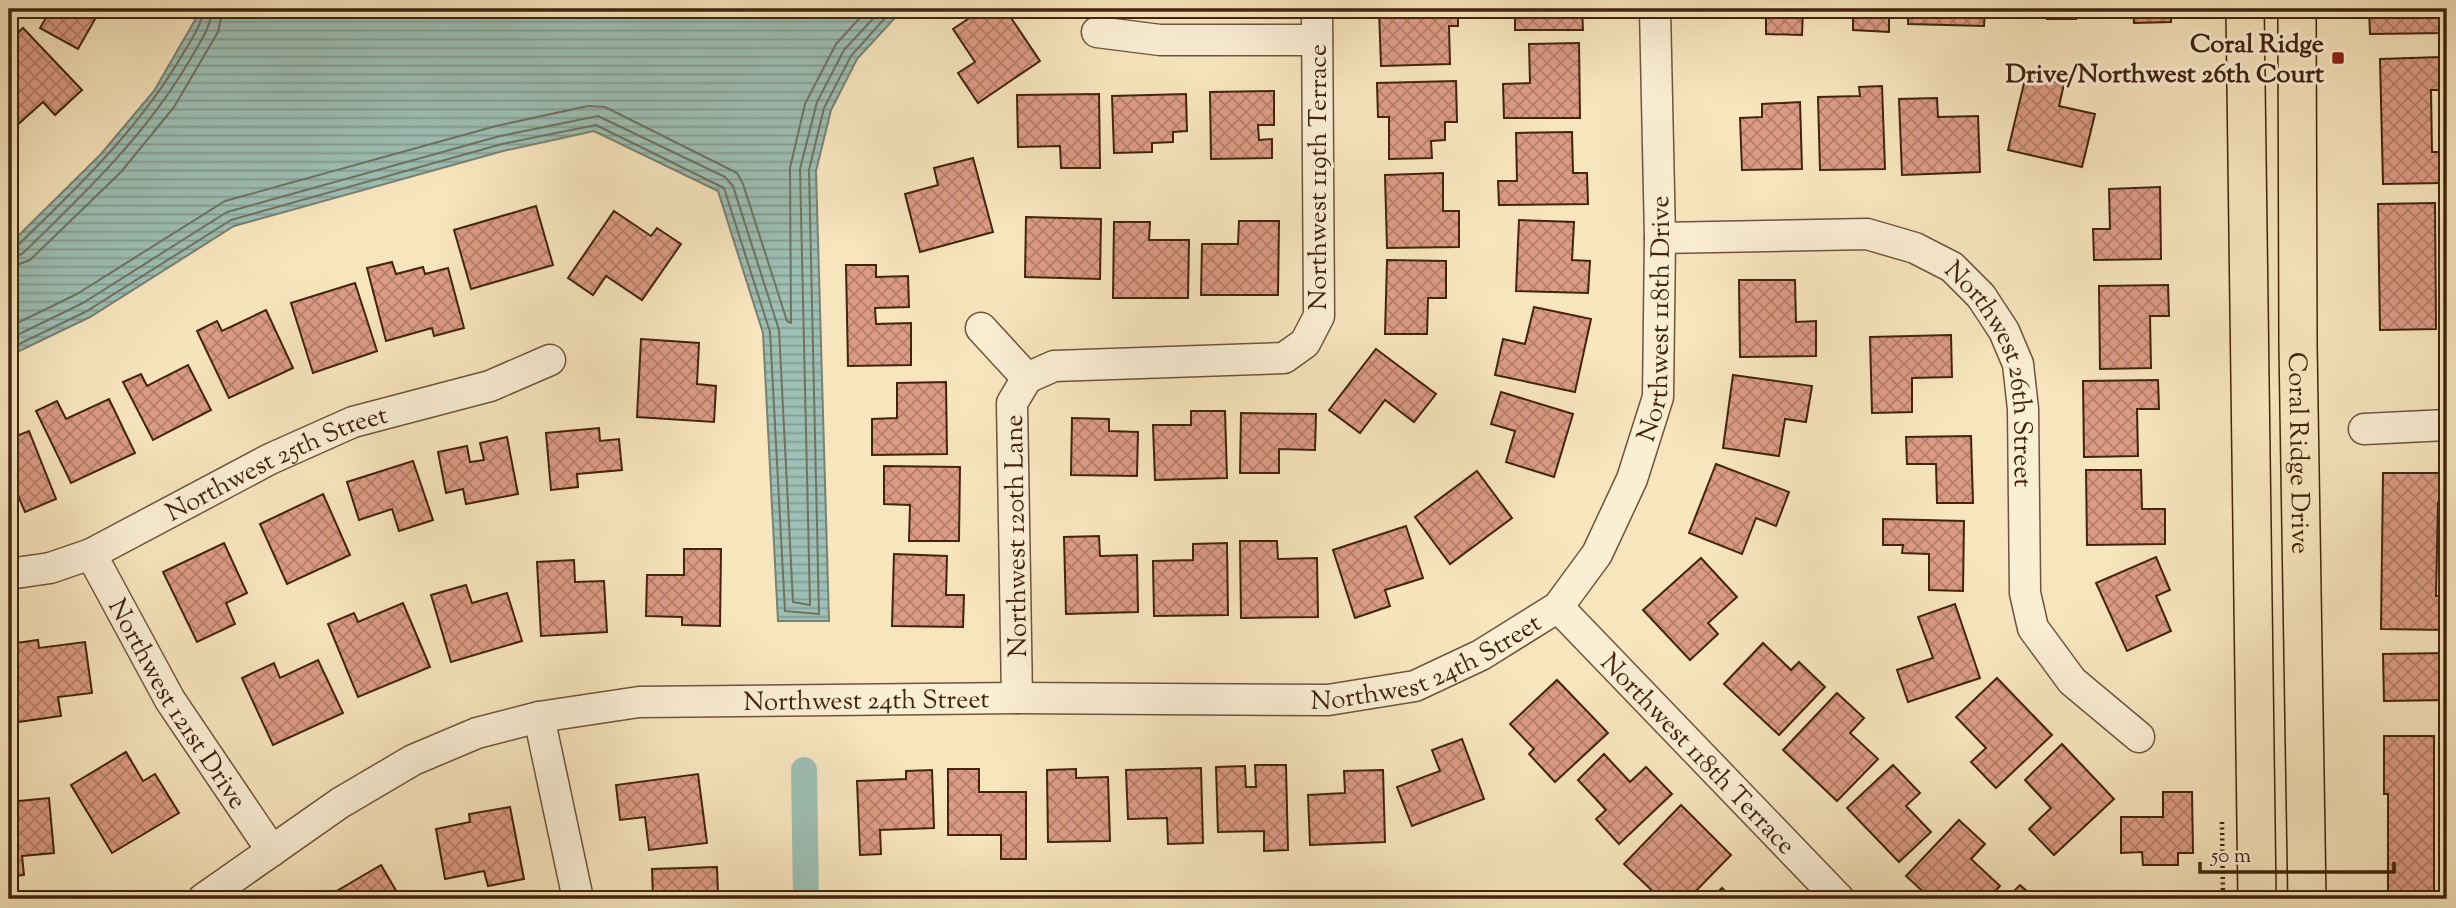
<svg xmlns="http://www.w3.org/2000/svg" width="2456" height="908" viewBox="0 0 2456 908" font-family="'Sorts Mill Goudy',serif">
  <style>
    .water { fill: url(#water-rules); stroke: #798171; stroke-width: 2 }
    .lines { fill: none; stroke-linecap: round; stroke-linejoin: round }
    .shore { stroke: #707260; stroke-width: 2 }
    .canal { stroke: #9dbfb5; stroke-width: 26 }
    .building { fill: url(#building-cross-hatch); stroke: #42240c; stroke-width: 2 }
    .minor-casing { stroke: #6f5438; stroke-width: 33 }
    .major-casing { stroke: #42240c; stroke-width: 40 }
    .path { stroke: #42240c; stroke-width: 4.5; stroke-dasharray: 2 3.5; stroke-linecap: butt }
    .minor { stroke: #faeed5; stroke-width: 30 }
    .major { stroke: #f7e5be; stroke-width: 37 }
    .poi-dot { fill: #8f2418; stroke: #faeed5; stroke-width: 2.5 }
    .labels { text-anchor: middle; stroke-width: 6; stroke-linejoin: round; paint-order: stroke }
    .poi-label { font-size: 26px; font-weight: bold; fill: #42240c; stroke: #faeed5; text-anchor: end }
    .street-label { font-size: 26px; fill: #42240c; stroke: #faeed5 }
  </style>
  <defs>
    <pattern id="water-rules" width="6" height="5" patternUnits="userSpaceOnUse" patternTransform="scale(1.75)"><rect width="6" height="5" fill="#9dbfb5"/><path d="M0 2.5h6" fill="none" stroke="#829b92"/></pattern>
    <pattern id="building-cross-hatch" width="8" height="8" patternUnits="userSpaceOnUse" patternTransform="scale(1.75)"><rect width="8" height="8" fill="#dc9b85"/><path d="M0 0l8 8M0 8l8-8" fill="none" stroke="#b47e6b"/></pattern>
  </defs>
  <rect width="100%" height="100%" fill="#f7e5be"/>
  <filter id="stains"><feTurbulence type="fractalNoise" baseFrequency=".00286" numOctaves="4"/><feColorMatrix values="0 0 0 0 .2 0 0 0 0 .09 0 0 0 0 .02 0 0 0 .5 -.17"/></filter>
  <radialGradient id="worn" r=".72"><stop offset=".6" stop-color="#630" stop-opacity="0"/><stop offset="1" stop-color="#630" stop-opacity=".3"/></radialGradient>
  <!-- water -->
  <path class="water" d="M197,9H903L857,59L831,110L816,171L829,621H778L763,333L718,191L594,131L503,151L234,226L90,317L9,356V245L101,154L154,91L195,20Z"/>
  <g class="lines">
    <!-- shore -->
    <g class="shore">
      <path d="M9,249L16,247C79,186 140,128 184,52C192,38 202,25 203,9"/>
      <path d="M9,258L22,254C85,193 147,134 191,58C200,42 211,27 212,9"/>
      <path d="M9,268L30,260L121,172L174,107L218,32L223,9"/>
      <path d="M9,327L77,294L225,201L496,126L588,106L605,107L737,173L743,184L787,321L791,323L790,168L805,104L836,44L868,9"/>
      <path d="M9,339L83,303L227,212L500,136L598,116L725,177L733,186L779,330L793,602L810,605L800,169L817,102L844,50L882,9"/>
      <path d="M9,349L87,311L231,220L502,144L596,125L724,188L770,332L785,611L819,614L809,170L824,108L851,56L893,9"/>
    </g>
    <!-- canal -->
    <path class="canal" d="M804,770L806,899"/>
  </g>
  <!-- building -->
  <g class="building">
    <path d="M51,9H113L108,17L99,12L78,49L40,28Z"/>
    <path d="M983,9H1005L1040,61L978,103L958,73L975,62L953,29Z"/>
    <path d="M1379,9H1458V26H1449L1450,64L1381,66Z"/>
    <path d="M1515,9H1582L1583,30H1515Z"/>
    <path d="M1766,9H1803L1802,35L1766,34Z"/>
    <path d="M1814,9H1889V32L1853,30V12Z"/>
    <path d="M1908,9H1985L1984,26L1908,24Z"/>
    <rect x="2047" y="9" width="29" height="10"/>
    <path d="M2133,9H2171V22L2134,23Z"/>
    <path d="M2369,9H2447V33L2370,34Z"/>
    <path d="M23,28L82,90L55,115L43,102L14,128L9,122V41Z"/>
    <path d="M1579,43L1580,118H1504L1503,84L1530,83L1529,44Z"/>
    <path d="M2440,57L2441,90H2431L2432,152H2440L2441,183L2383,184L2380,59Z"/>
    <path d="M2026,75L2064,84L2059,106L2095,114L2082,167L2008,150Z"/>
    <path d="M1456,81L1457,122H1445V140L1431,141L1432,158L1389,159V117H1378L1377,83Z"/>
    <path d="M1882,86L1885,169L1820,170L1818,97L1860,96L1859,87Z"/>
    <path d="M1274,91V125H1258L1259,140L1272,139V158L1211,159L1210,92Z"/>
    <path d="M1099,94L1100,168H1061L1060,146L1018,147L1017,95Z"/>
    <path d="M1186,94L1187,131L1173,132V142L1152,143V152L1114,153L1112,96Z"/>
    <path d="M1937,98L1938,117L1978,116L1980,172L1902,175L1899,99Z"/>
    <path d="M1800,102L1802,169L1742,170L1740,118L1762,117V104Z"/>
    <path d="M1572,132L1573,173H1587L1588,204L1499,205L1498,181H1517L1516,133Z"/>
    <path d="M973,158L993,232L920,252L905,194L938,185L934,168Z"/>
    <path d="M1443,173V211H1459V247L1387,248L1385,175Z"/>
    <path d="M2160,187L2161,259L2094,260L2093,229H2110L2109,189Z"/>
    <path d="M2435,203L2436,329L2380,330L2378,204Z"/>
    <path d="M536,206L553,265L471,289L454,230Z"/>
    <path d="M614,211L651,236L657,228L681,244L642,300L606,276L593,295L568,278Z"/>
    <path d="M1026,217L1101,219L1100,279L1025,277Z"/>
    <path d="M1519,220L1574,222L1572,260L1590,261L1588,293L1516,291Z"/>
    <path d="M1239,221H1279L1278,295H1201L1202,244H1238Z"/>
    <path d="M1114,222H1150L1149,240H1189L1188,298H1113Z"/>
    <path d="M1387,260L1446,261V298H1428L1427,334H1385Z"/>
    <path d="M392,262L396,274L423,267L425,274L448,268L464,328L434,336L432,328L386,341L367,268Z"/>
    <path d="M846,265H876V277L908,276L909,307L875,308L876,324L911,323V365L848,366Z"/>
    <path d="M1739,280H1795L1796,322L1816,321V356L1740,357Z"/>
    <path d="M355,283L377,351L313,373L291,303Z"/>
    <path d="M2168,285L2169,316H2150L2151,368L2100,369L2099,286Z"/>
    <path d="M1534,307L1591,319L1575,392L1495,375L1503,339L1525,344Z"/>
    <path d="M266,310L293,368L229,398L197,331L217,321L222,331Z"/>
    <path d="M1951,335L1952,377L1912,378V412L1872,413L1870,337Z"/>
    <path d="M641,339L699,343L697,384L716,386L714,422L637,417Z"/>
    <path d="M1376,349L1436,394L1414,422L1385,400L1360,433L1329,410Z"/>
    <path d="M188,365L211,410L153,440L123,382L141,374L147,386Z"/>
    <path d="M1733,375L1812,386L1806,422L1785,419L1779,456L1723,448Z"/>
    <path d="M2158,380L2159,409H2137L2138,456L2084,457L2083,381Z"/>
    <path d="M946,382L947,454L872,455V419L897,418V383Z"/>
    <path d="M1501,392L1573,414L1554,477L1506,462L1515,431L1491,424Z"/>
    <path d="M109,399L135,453L71,483L36,411L57,401L66,419Z"/>
    <path d="M1191,411H1225L1227,478L1155,480L1153,425H1191Z"/>
    <path d="M1241,413L1316,414L1315,450L1279,449V473H1240Z"/>
    <path d="M1072,418L1109,419V431L1138,432L1137,476L1071,475Z"/>
    <path d="M599,428L600,441L619,439L622,470L577,474L578,487L551,490L546,433Z"/>
    <path d="M29,431L56,499L25,512L17,493L9,497V439Z"/>
    <path d="M1971,436L1973,503H1937L1936,464H1907L1906,437Z"/>
    <path d="M507,437L518,494L466,504L463,489L446,493L438,452L467,446L470,462L484,460L480,443Z"/>
    <path d="M413,461L433,520L399,531L392,509L359,520L347,482Z"/>
    <path d="M1716,464L1789,492L1776,526L1756,518L1742,554L1689,533Z"/>
    <path d="M884,466L960,467L959,541H909L910,505L884,504Z"/>
    <path d="M2086,470H2141L2142,509H2165V544L2087,545Z"/>
    <path d="M1477,471L1512,518L1450,564L1415,517Z"/>
    <path d="M2383,473H2447L2446,503H2438L2436,596H2447V630L2381,629Z"/>
    <path d="M323,494L350,555L287,584L260,524Z"/>
    <path d="M1883,519L1964,521L1963,591L1929,590V554L1902,553L1903,545H1883Z"/>
    <path d="M1406,526L1423,578L1385,590L1390,606L1355,618L1333,550Z"/>
    <path d="M1099,536L1100,556L1137,555L1138,612L1066,614L1064,537Z"/>
    <path d="M1240,541H1277L1278,559L1317,558L1318,617L1241,618Z"/>
    <path d="M224,543L247,593L226,603L235,624L197,642L163,572Z"/>
    <path d="M1227,543L1228,615L1154,616L1153,561L1193,560V544Z"/>
    <path d="M684,549H721L720,626L682,625V617L646,616L647,575H684Z"/>
    <path d="M894,554L947,556L946,595H964L963,627L892,626Z"/>
    <path d="M2156,557L2170,590L2156,596L2171,631L2127,651L2096,583Z"/>
    <path d="M1701,558L1737,597L1708,623L1718,634L1690,660L1643,610Z"/>
    <path d="M574,560L575,582L604,581L607,632L541,636L537,562Z"/>
    <path d="M466,585L472,603L507,593L522,641L451,662L431,595Z"/>
    <path d="M403,603L430,667L358,697L328,624L354,613L358,622Z"/>
    <path d="M1955,604L1980,678L1908,702L1897,670L1933,658L1918,617Z"/>
    <path d="M38,640L39,648L85,642L92,693L58,697L61,716L18,722L9,644Z"/>
    <path d="M1763,643L1791,670L1799,662L1825,687L1779,735L1724,684Z"/>
    <path d="M2447,653V700L2384,701L2383,654Z"/>
    <path d="M318,660L343,713L273,745L242,678L274,663L280,678Z"/>
    <path d="M1997,678L2052,735L1996,788L1971,762L1986,748L1956,717Z"/>
    <path d="M1557,680L1608,733L1555,782L1529,754L1534,749L1510,724Z"/>
    <path d="M1837,693L1864,718L1850,733L1878,759L1837,801L1783,750Z"/>
    <path d="M2384,736H2434V899H2388V794H2384Z"/>
    <path d="M1462,739L1484,799L1412,826L1397,787L1440,771L1432,750Z"/>
    <path d="M2062,744L2114,799L2054,855L2029,829L2051,808L2025,780Z"/>
    <path d="M126,752L143,781L155,774L179,813L112,853L71,785Z"/>
    <path d="M1604,754L1630,782L1646,767L1672,794L1619,844L1596,819L1606,810L1578,780Z"/>
    <path d="M1255,765H1286L1288,850L1264,851V831L1218,832L1216,767L1245,766L1246,787H1256Z"/>
    <path d="M1893,765L1920,793L1906,806L1931,832L1899,862L1847,808Z"/>
    <path d="M1201,768L1203,843L1168,844L1167,818L1128,819L1126,770Z"/>
    <path d="M948,769H979V792H1026V859H1001V835H948Z"/>
    <path d="M1076,769V778L1108,777L1110,841L1048,842L1047,770Z"/>
    <path d="M932,770L934,828L880,830L881,854L860,855L857,781L906,779V771Z"/>
    <path d="M1383,770L1385,842L1310,845L1308,795L1345,793L1344,771Z"/>
    <path d="M698,774L707,843L649,850L645,817L620,820L616,785Z"/>
    <path d="M2163,792H2192L2193,853H2178V865H2143L2142,852L2121,853V817H2163Z"/>
    <path d="M49,798L54,853L22,856L24,875L9,877V802Z"/>
    <path d="M1681,805L1731,855L1688,899H1661L1624,864Z"/>
    <path d="M510,807L524,879L488,886L484,871L445,879L436,829L470,822L469,814Z"/>
    <path d="M1959,820L1985,844L1971,859L2000,886L1988,899H1931L1906,876Z"/>
    <path d="M381,865L401,899H323Z"/>
    <path d="M717,867L718,895H704V899H653L652,869Z"/>
    <path d="M2020,885L2036,899H2006Z"/>
    <path d="M1722,888L1733,899H1710Z"/>
  </g>
  <g class="lines">
    <defs>
      <g id="minor">
        <path d="M1097,32L1160,40H1317"/>
        <path id="s1" d="M1660,238L1867,234L1915,248L1952,267L1981,296L2004,331L2018,364L2023,409L2025,593L2033,628L2072,681L2139,737"/>
        <path d="M981,328L1027,378"/>
        <path d="M1027,378L1054,366L1284,358L1305,343L1319,316L1317,9"/>
        <path d="M2364,429L2447,425"/>
        <path id="s2" d="M91,554L170,700L272,851"/>
        <path id="s3" d="M9,574L50,568L91,554L270,459L353,422L490,386L550,360"/>
        <path id="s4" d="M1558,607L1839,899"/>
        <path d="M1017,698L1012,403L1027,378"/>
        <path d="M539,717L578,899"/>
        <path id="s5" d="M203,899L340,803L413,760L477,733L539,717L639,702L1017,698L1328,700L1415,686L1481,655L1558,607L1597,554L1632,479L1658,397L1660,238L1655,9"/>
      </g>
      <g id="major">
        <path d="M2245,9L2257,899"/>
        <path id="s6" d="M2297,9L2298,345L2307,899"/>
      </g>
    </defs>
    <!-- minor casing -->
    <use href="#minor" class="minor-casing"/>
    <!-- major casing -->
    <use href="#major" class="major-casing"/>
    <!-- path -->
    <path class="path" d="M2222,822L2223,899"/>
    <!-- minor -->
    <use href="#minor" class="minor"/>
    <!-- major -->
    <use href="#major" class="major"/>
  </g>
  <!-- markers -->
  <rect class="poi-dot" x="2331" y="51" width="14" height="14" rx="3.5"/>
  <g class="labels">
    <!-- poi labels -->
    <g class="poi-label">
      <text x="2324" y="52">Coral Ridge<tspan x="2324" dy="30">Drive/Northwest 26th Court</tspan></text>
    </g>
    <!-- street labels -->
    <g class="street-label">
      <text transform="translate(1317 177) rotate(-90)" y="9">Northwest 119th Terrace</text>
      <text dy="9" stroke="none"><textPath href="#s5" startOffset="1740">Northwest 118th Drive</textPath></text>
      <text dy="9" stroke="none"><textPath href="#s1" startOffset="418">Northwest 26th Street</textPath></text>
      <text dy="9" stroke="none"><textPath href="#s6" startOffset="444">Coral Ridge Drive</textPath></text>
      <text dy="9" stroke="none"><textPath href="#s3" startOffset="292">Northwest 25th Street</textPath></text>
      <text transform="translate(1015 536) rotate(-91)" y="9">Northwest 120th Lane</text>
      <text dy="9" stroke="none"><textPath href="#s5" startOffset="1281">Northwest 24th Street</textPath></text>
      <text dy="9" stroke="none"><textPath href="#s5" startOffset="714">Northwest 24th Street</textPath></text>
      <text dy="9" stroke="none"><textPath href="#s2" startOffset="173">Northwest 121st Drive</textPath></text>
      <text dy="9" stroke="none"><textPath href="#s4" startOffset="203">Northwest 118th Terrace</textPath></text>
    </g>
  </g>
  <!-- margin -->
  <rect width="2456" height="908" fill="none" stroke="#f7e5be" stroke-width="35"/>
  <rect x="10" y="10" width="2435" height="887" fill="none" stroke="#42240c" stroke-width="3.5"/>
  <rect x="18" y="18" width="2421" height="873" fill="none" stroke="#42240c" stroke-width="2"/>
  <!-- scale -->
  <path d="M2200 862v10h194v-10" fill="none" stroke="#42240c" stroke-width="3.5"/>
  <text x="2211" y="862" font-size="21" fill="#42240c" stroke="#faeed5" stroke-width="5" paint-order="stroke">50 m</text>
  <rect width="100%" height="100%" filter="url(#stains)"/>
  <rect width="100%" height="100%" fill="url(#worn)"/>
</svg>
